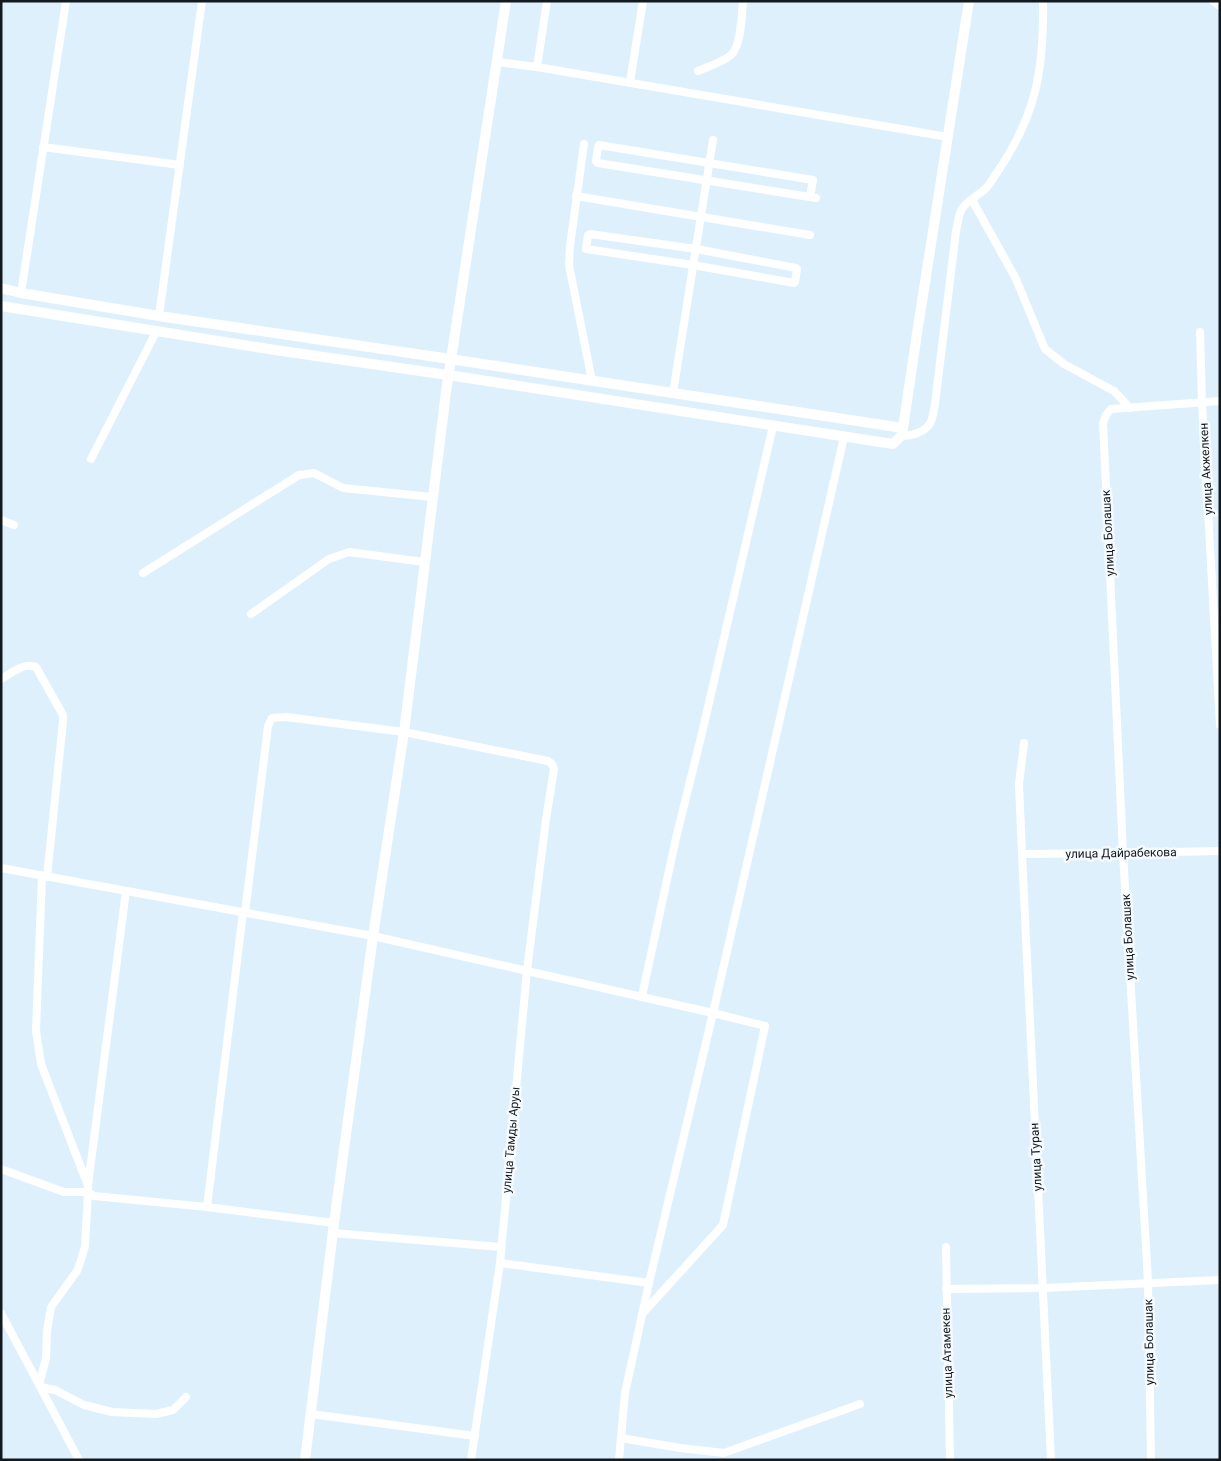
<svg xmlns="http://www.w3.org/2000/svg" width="1221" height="1461" viewBox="0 0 1221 1461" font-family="Roboto,sans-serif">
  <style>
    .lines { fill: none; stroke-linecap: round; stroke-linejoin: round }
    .street { stroke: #fff; stroke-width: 8 }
    .secondary { stroke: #fff; stroke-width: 10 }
    .labels { text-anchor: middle; stroke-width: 5; stroke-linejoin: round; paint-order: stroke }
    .street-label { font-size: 12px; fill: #12191f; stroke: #f7fbfe }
  </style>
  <rect width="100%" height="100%" fill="#dff0fd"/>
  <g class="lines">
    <!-- street -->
    <g class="street">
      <path d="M547,1L537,67L948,137"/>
      <path d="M1213,1L1220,6"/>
      <path d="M497,62L537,67"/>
      <path d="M698,71C707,67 723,62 731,55C741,47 742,14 743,1"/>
      <path d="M630,82L643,1"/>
      <path d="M584,144L570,246L569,265L592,381"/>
      <path d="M43,147L180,165"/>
      <path d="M576,196L810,235"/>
      <path d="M810,197L813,180L599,145L598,147L596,161L598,163L816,198"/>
      <path d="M972,200L1015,277L1045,349L1064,364L1114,391L1130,408"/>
      <path d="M590,234L696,249L796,268L797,269L795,282L794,283L693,265L586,249L588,235Z"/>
      <path d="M21,293L66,1"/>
      <path d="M159,316L202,1"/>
      <path d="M1200,332L1202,402L1220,725"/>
      <path d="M673,393L713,140"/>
      <path d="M902,435C910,437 924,432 929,425C933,420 934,410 935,404L956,231C958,224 958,215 962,209C967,200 980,195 987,187C991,183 993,178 996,174C1036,116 1044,71 1043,1"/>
      <path d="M91,459L156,332"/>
      <path d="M1,520L14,525"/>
      <path d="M143,573L299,475L314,473L343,488L432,497"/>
      <path d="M251,614L329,559L349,552L424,562"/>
      <path d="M1,679C12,673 24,662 36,667L63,715V721L47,877"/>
      <path d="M1024,743L1019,784L1022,854L1051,1460"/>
      <path d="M1022,854L1123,853L1220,851"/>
      <path d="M1,868L373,936L713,1013L844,437"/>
      <path d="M42,876L36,1031L41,1064L87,1183"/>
      <path d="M126,891L88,1185V1192L94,1196L207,1207L334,1223"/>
      <path d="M245,913L268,726L272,718L286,717L404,732L548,761L552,764L554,769L546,819L527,970L500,1263L471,1460"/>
      <path d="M642,996L676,838L702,733L773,426"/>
      <path d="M1,1169L64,1192H88L85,1246L82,1257L77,1271L51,1307L47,1331L46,1358L39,1385"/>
      <path d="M207,1207L243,912"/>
      <path d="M333,1233L501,1247"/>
      <path d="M946,1247L950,1460"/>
      <path d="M500,1263L649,1283"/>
      <path d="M946,1289L1043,1288L1220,1280"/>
      <path d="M1,1313L79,1460"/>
      <path d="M41,1387L55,1390L84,1405L112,1412L156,1414L173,1410L186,1397"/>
      <path d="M311,1414L475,1436"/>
      <path d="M621,1438L680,1448L724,1453L860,1404"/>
      <path d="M619,1460L625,1393L649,1283L713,1013L765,1026L723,1225L642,1314"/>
      <path d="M1151,1460L1148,1282L1123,853L1103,423L1106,415L1111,409L1220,401"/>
    </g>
    <!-- secondary -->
    <g class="secondary">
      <path d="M1,288L21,293L159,316L450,359L903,428"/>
      <path d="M1,306L275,350L448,375L893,444L902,435L916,340L969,1"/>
      <path d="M305,1460L334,1223L373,936L404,732L446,392L506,1"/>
    </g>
  </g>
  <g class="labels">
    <!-- street labels -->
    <g class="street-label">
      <text transform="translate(1206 469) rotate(-93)" y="4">улица Акжелкен</text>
      <text transform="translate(1108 533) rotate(-93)" y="4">улица Болашак</text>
      <text transform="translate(1121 853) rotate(-1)" y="4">улица Дайрабекова</text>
      <text transform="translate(1128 937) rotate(-93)" y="4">улица Болашак</text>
      <text transform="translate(511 1140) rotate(-85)" y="4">улица Тамды Аруы</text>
      <text transform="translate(1036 1157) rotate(-93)" y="4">улица Туран</text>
      <text transform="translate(1149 1342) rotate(-91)" y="4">улица Болашак</text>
      <text transform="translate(947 1353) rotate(-92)" y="4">улица Атамекен</text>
    </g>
  </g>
  <!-- border -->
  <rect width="1221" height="1461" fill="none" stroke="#12191f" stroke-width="5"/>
</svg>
